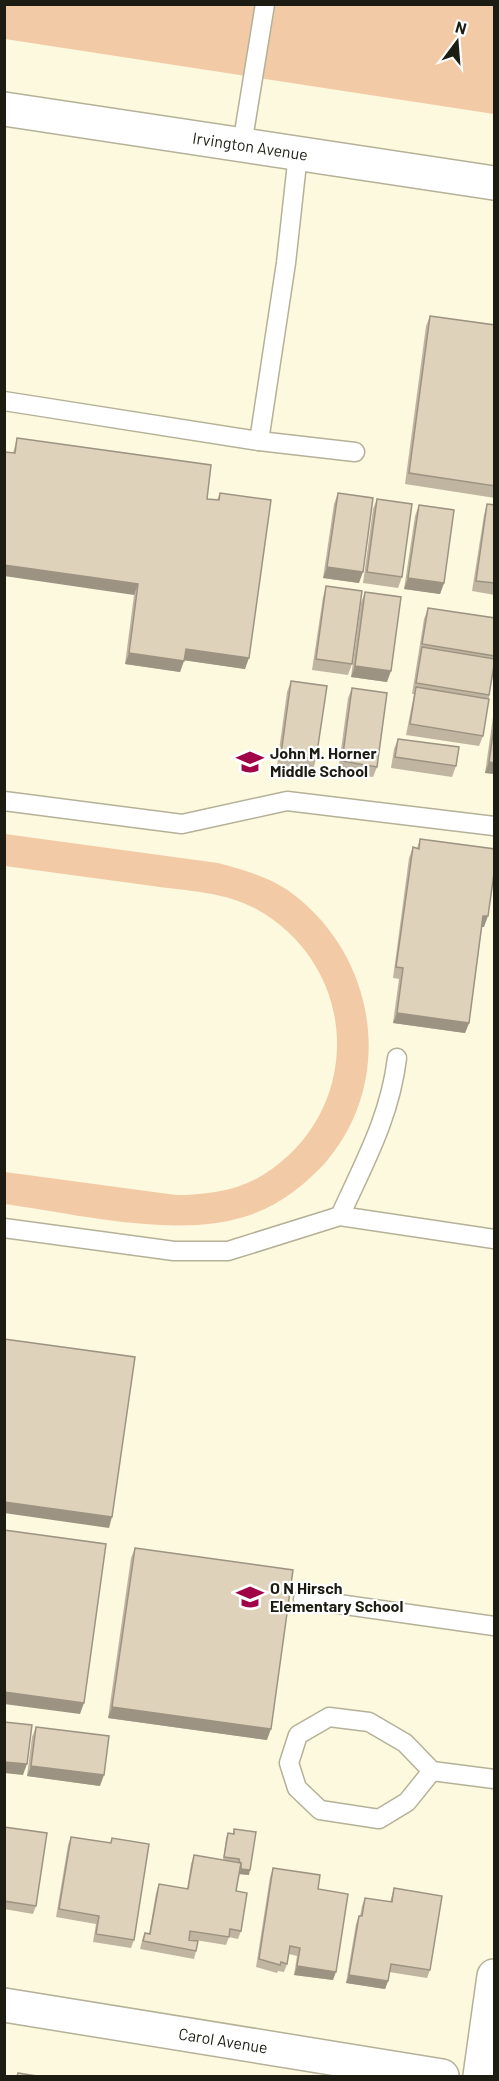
<svg xmlns="http://www.w3.org/2000/svg" width="499" height="2081" viewBox="0 0 499 2081" font-family="Barlow,sans-serif">
  <style>
    .green { fill: #f3caa6 }
    .lines { fill: none; stroke-linecap: round; stroke-linejoin: round }
    .lane-casing { stroke: #b5b198; stroke-width: 21 }
    .street-casing { stroke: #b5b198; stroke-width: 36 }
    .lane { stroke: #fff; stroke-width: 18 }
    .street { stroke: #fff; stroke-width: 33 }
    .wall { fill: #c0b5a0 }
    .shaded-wall { fill: #9c9382 }
    .building { fill: #dfd2ba; stroke: #9c9382; stroke-width: 1.5 }
    .labels { text-anchor: middle; stroke-width: 4.5; stroke-linejoin: round; paint-order: stroke }
    .street-label { font-size: 16px; fill: #1d1c12; stroke: #fff }
    .poi-label { font-size: 16px; font-weight: bold; fill: #1d1c12; stroke: #fff; text-anchor: start }
  </style>
  <rect width="100%" height="100%" fill="#fcf9de"/>
  <!-- green -->
  <g class="green">
    <path d="M4,5H494V114L5,39Z"/>
    <path d="M5,834L218,863C244,870 271,877 293,894C377,958 396,1081 325,1163C304,1186 278,1206 247,1216C179,1239 76,1214 5,1204V1172L176,1195C205,1195 237,1191 263,1175C364,1112 361,969 258,910C227,892 187,891 153,886C103,879 54,873 5,866Z"/>
  </g>
  <g class="lines">
    <defs>
      <g id="lane">
        <path d="M242,145L265,4"/>
        <path d="M4,401L259,441L355,452"/>
        <path d="M259,441L286,263L298,154"/>
        <path d="M4,801L182,824L287,801L494,826"/>
        <path d="M340,1216C364,1163 390,1117 397,1058"/>
        <path d="M4,1228L174,1251H228L340,1216L494,1239"/>
        <path d="M303,1599L494,1626"/>
        <path d="M432,1771L407,1802L379,1819L320,1810L297,1788L289,1763L298,1735L329,1717L369,1722L405,1743L432,1771L494,1779"/>
      </g>
      <g id="street">
        <path id="s1" d="M4,109L494,183"/>
        <path id="s2" d="M4,2005L442,2076"/>
        <path d="M480,2076L494,1976"/>
      </g>
    </defs>
    <!-- lane casing -->
    <use href="#lane" class="lane-casing"/>
    <!-- street casing -->
    <use href="#street" class="street-casing"/>
    <!-- lane -->
    <use href="#lane" class="lane"/>
    <!-- street -->
    <use href="#street" class="street"/>
  </g>
  <!-- wall -->
  <g class="wall">
    <path d="M430,316L495,325V498L405,484L426,326Z"/>
    <path d="M17,438L207,499L217,500L220,493L245,669L184,660L180,672L125,664L134,595L13,453Z"/>
    <path d="M338,493L359,583L323,578L334,504Z"/>
    <path d="M377,499L402,577L398,588L363,583L373,509Z"/>
    <path d="M487,504L495,505V595L472,591L484,515Z"/>
    <path d="M419,505L444,583L440,594L404,589L415,516Z"/>
    <path d="M326,586L352,664L348,675L312,670L323,597Z"/>
    <path d="M365,592L387,682L351,677L361,603Z"/>
    <path d="M428,608L495,618V658L483,736L479,746L406,735L414,694H412L424,619Z"/>
    <path d="M291,681L316,759L313,770L277,765L287,692Z"/>
    <path d="M352,688L377,767L373,777L338,772L348,698Z"/>
    <path d="M495,703V774L485,773Z"/>
    <path d="M398,739L456,766L452,777L391,768L394,749Z"/>
    <path d="M420,839L484,927H482L469,1023L465,1033L393,1023L399,979L393,978L409,858L413,847L417,848Z"/>
    <path d="M135,1548L267,1740L108,1718L131,1558Z"/>
    <path d="M36,1727L100,1786L27,1776L32,1737Z"/>
    <path d="M4,1827L36,1906L33,1914L4,1909Z"/>
    <path d="M234,1829L249,1875L239,1874L236,1891L241,1931L238,1939L229,1937L226,1945L189,1939L196,1951L194,1959L140,1949L142,1941L145,1933L149,1934L156,1893L159,1884L187,1889L191,1864L194,1855L223,1860L226,1838L228,1833H233Z"/>
    <path d="M71,1837L110,1843L112,1838L134,1940L131,1948L93,1942L96,1924L56,1917L68,1845Z"/>
    <path d="M273,1868L318,1889L333,1980L294,1975L297,1956L289,1954L287,1964L284,1972L278,1971L277,1973L256,1967L270,1877Z"/>
    <path d="M394,1888L430,1970L427,1978L389,1972L388,1981L385,1989L346,1983L356,1924L359,1916H360L362,1906L365,1898L390,1902Z"/>
  </g>
  <!-- shaded-wall -->
  <g class="shaded-wall">
    <path d="M4,565L138,584L134,595L4,576Z"/>
    <path d="M327,567L363,572L359,583L323,578Z"/>
    <path d="M408,578L444,583L440,594L404,589Z"/>
    <path d="M186,649L249,658L245,669L182,660Z"/>
    <path d="M129,653L184,661L180,672L125,664Z"/>
    <path d="M355,666L391,671L387,682L351,677Z"/>
    <path d="M489,762L495,763V774L485,773Z"/>
    <path d="M483,916H488L484,927H480Z"/>
    <path d="M397,1013L469,1023L465,1033L393,1023Z"/>
    <path d="M4,1502L112,1517L109,1528L4,1513Z"/>
    <path d="M4,1692L84,1703L80,1714L4,1704Z"/>
    <path d="M112,1707L271,1729L267,1740L108,1718Z"/>
    <path d="M4,1762L27,1764L23,1775L4,1773Z"/>
    <path d="M31,1766L104,1775L100,1786L27,1776Z"/>
    <path d="M241,1869L250,1870L249,1875L239,1874Z"/>
    <path d="M297,1966L336,1972L333,1980L294,1975Z"/>
    <path d="M349,1975L388,1981L385,1989L346,1983Z"/>
  </g>
  <!-- building -->
  <g class="building">
    <path d="M430,316L495,325V486L409,473Z"/>
    <path d="M17,438L211,465L207,499L219,500L220,493L271,500L249,658L186,649L184,661L129,653L138,584L4,565V452L15,453Z"/>
    <path d="M338,493L373,498L363,572L327,567Z"/>
    <path d="M377,499L412,504L402,577L367,572Z"/>
    <path d="M487,504L495,505V583L476,581Z"/>
    <path d="M419,505L454,510L444,583L408,578Z"/>
    <path d="M326,586L362,591L352,664L316,659Z"/>
    <path d="M365,592L401,597L391,671L355,666Z"/>
    <path d="M428,608L495,618V656L422,644Z"/>
    <path d="M422,647L495,659L489,695L416,683Z"/>
    <path d="M291,681L327,686L316,759L281,754Z"/>
    <path d="M416,687L489,699L483,736L410,724Z"/>
    <path d="M352,688L387,693L377,767L342,761Z"/>
    <path d="M495,720V763L489,762Z"/>
    <path d="M398,739L459,747L456,766L395,757Z"/>
    <path d="M420,839L495,849V866L488,916H483L469,1023L397,1013L403,968L396,967L413,847L419,849Z"/>
    <path d="M4,1339L135,1357L112,1517L4,1502Z"/>
    <path d="M4,1530L106,1544L84,1703L4,1692Z"/>
    <path d="M135,1548L293,1570L271,1729L112,1707Z"/>
    <path d="M4,1722L32,1725L27,1764L4,1762Z"/>
    <path d="M36,1727L109,1736L104,1775L31,1766Z"/>
    <path d="M4,1827L47,1833L36,1906L4,1901Z"/>
    <path d="M234,1829L256,1832L250,1870L241,1869V1863H240L239,1859L224,1857L228,1833L234,1834Z"/>
    <path d="M71,1837L111,1843L112,1838L149,1844L134,1940L96,1934L99,1916L59,1909Z"/>
    <path d="M194,1855L241,1863L236,1891L247,1893L241,1931L230,1929L229,1937L190,1931L189,1940L198,1941L196,1951L143,1941L145,1933L150,1934L159,1884L188,1889Z"/>
    <path d="M273,1868L320,1875L318,1889L348,1894L336,1972L297,1966L300,1948L290,1946L287,1964L281,1962L280,1965L259,1959Z"/>
    <path d="M394,1888L442,1896L430,1970L391,1964L388,1981L349,1975L359,1916H362L365,1898L392,1902Z"/>
    <path d="M18,2073L37,2076H17Z"/>
  </g>
  <!-- icons -->
  <defs>
    <symbol id="school-bare" viewBox="-9 -9 18 18"><path d="M0-5L7-2L0 1L-7-2ZM-4 1L0 2.5L4 1V4Q0 6-4 4Z" fill="#a00446" stroke="#fff" stroke-width="2.5" paint-order="stroke"/></symbol>
  </defs>
  <g fill-rule="evenodd">
    <use href="#school-bare" x="231" y="743" width="38" height="38"/>
    <use href="#school-bare" x="231" y="1578" width="38" height="38"/>
  </g>
  <g class="labels">
    <!-- street labels -->
    <g class="street-label">
      <text dy="6" stroke="none"><textPath href="#s1" startOffset="249">Irvington Avenue</textPath></text>
      <text dy="6" stroke="none"><textPath href="#s2" startOffset="222">Carol Avenue</textPath></text>
    </g>
    <!-- poi labels -->
    <g class="poi-label">
      <text x="270" y="759">John M. Horner<tspan x="270" dy="18">Middle School</tspan></text>
      <text x="270" y="1594">O N Hirsch<tspan x="270" dy="18">Elementary School</tspan></text>
    </g>
  </g>
  <!-- border -->
  <rect width="499" height="2081" fill="none" stroke="#1d1c12" stroke-width="12"/>
  <!-- north arrow -->
  <g transform="translate(457 42) rotate(16)" stroke="#ffffff" stroke-width="4.5" paint-order="stroke">
  <path d="M0-4.5L10 22L0 15L-10 22Z" fill="#1d1c12"/>
  <text y="-9" font-size="16" font-weight="bold" text-anchor="middle" fill="#1d1c12">N</text>
  </g>
</svg>
